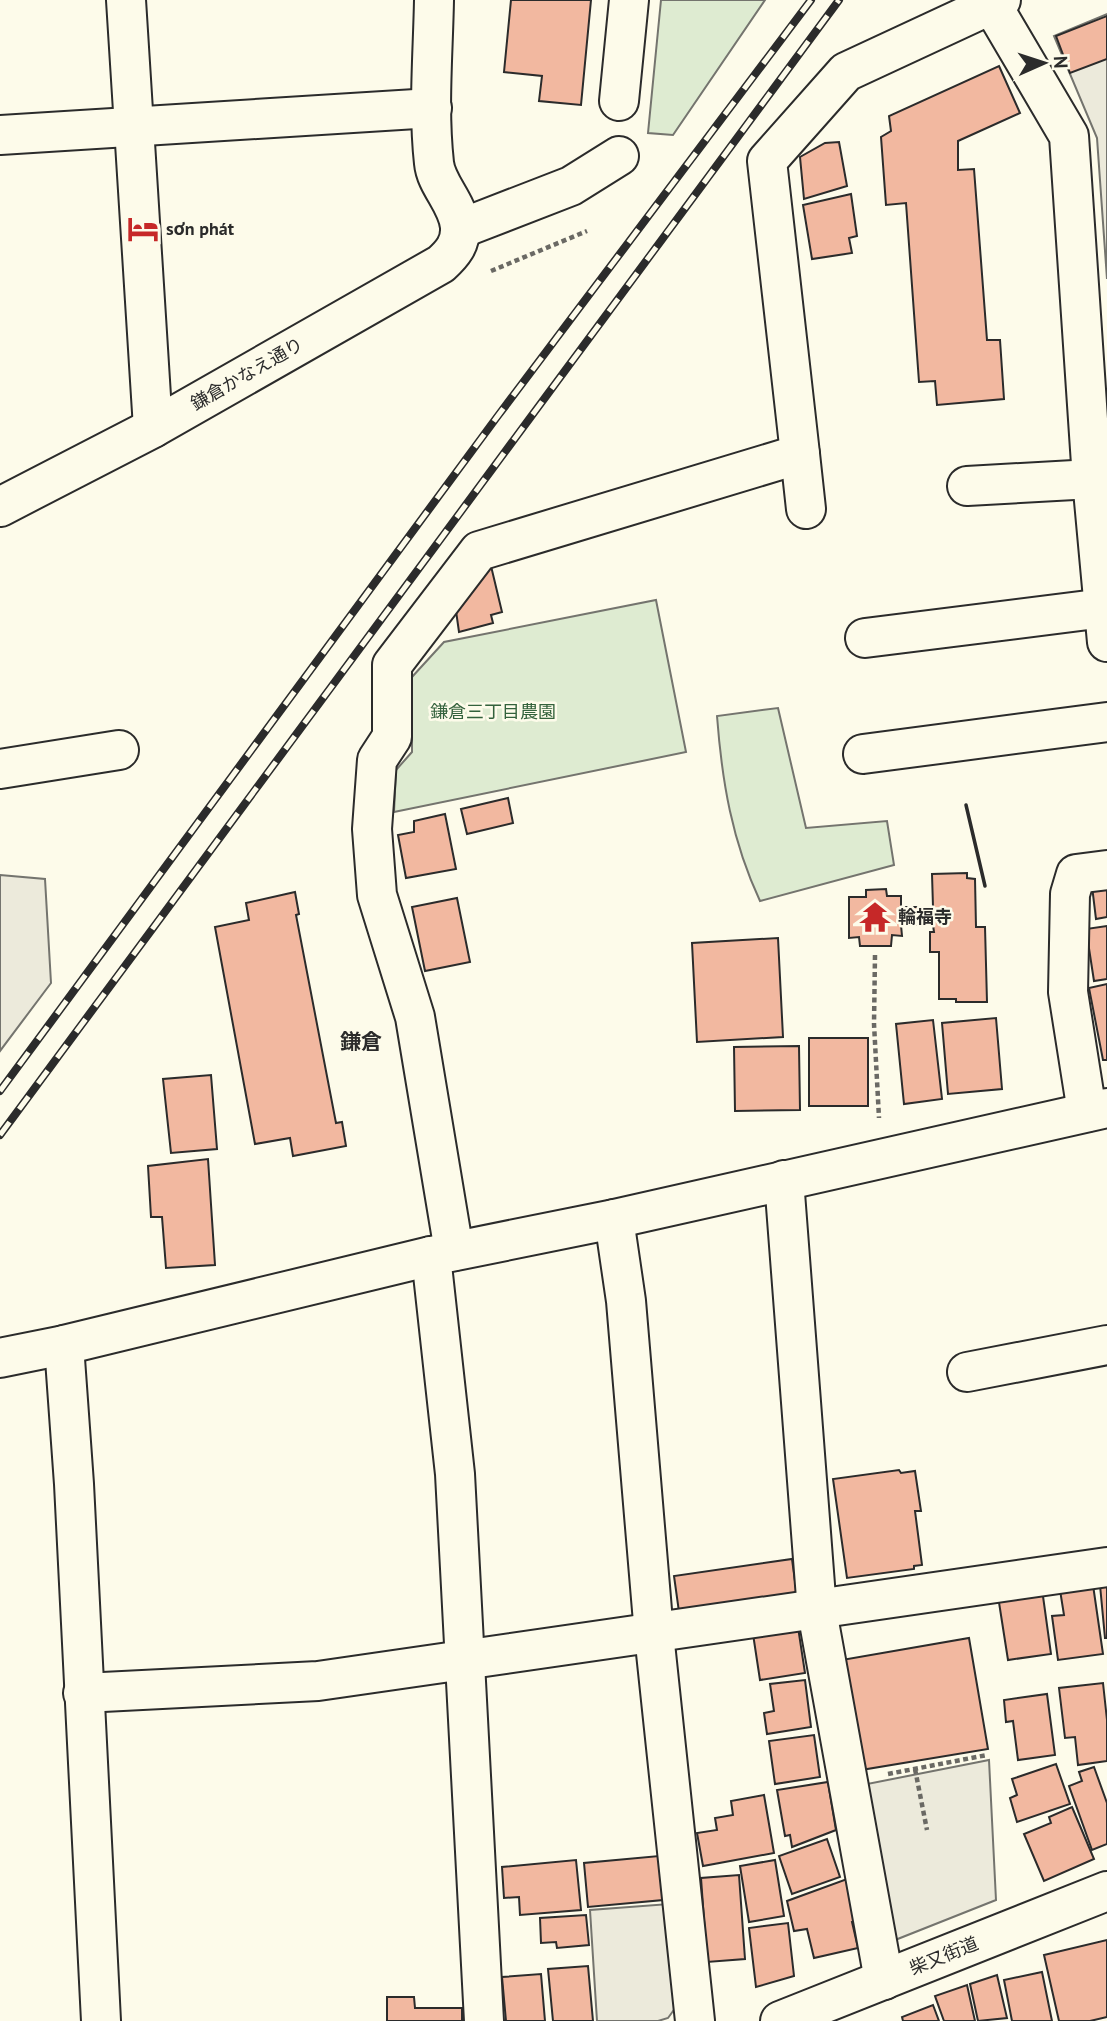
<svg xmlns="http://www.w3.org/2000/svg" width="1107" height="2021" viewBox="0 0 1107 2021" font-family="'PT Sans','Noto Sans JP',sans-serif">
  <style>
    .green { fill: #deebd1; stroke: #74746e; stroke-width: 2 }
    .parking { fill: #eceadb; stroke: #74746e; stroke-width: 2 }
    .building { fill: #f2b8a0; stroke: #2b2b2b; stroke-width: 2 }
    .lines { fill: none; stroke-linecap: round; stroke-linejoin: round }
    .minor-casing { stroke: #2b2b2b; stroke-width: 42 }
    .major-casing { stroke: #2b2b2b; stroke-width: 42 }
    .path { stroke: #6a6964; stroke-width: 4.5; stroke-dasharray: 5 3.5; stroke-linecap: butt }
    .minor { stroke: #fdfbea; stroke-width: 38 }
    .major { stroke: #fdfbea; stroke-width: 38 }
    .rail-casing { stroke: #2b2b2b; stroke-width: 8 }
    .rail { stroke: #fdfbea; stroke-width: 5; stroke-dasharray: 16; stroke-linecap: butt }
    .wall { stroke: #2b2b2b; stroke-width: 3.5 }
    .labels { text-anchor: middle; stroke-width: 5; stroke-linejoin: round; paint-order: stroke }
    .poi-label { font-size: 18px; font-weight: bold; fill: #2b2b2b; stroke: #fdfbea; text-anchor: start }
    .street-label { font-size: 18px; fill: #2b2b2b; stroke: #fdfbea }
    .park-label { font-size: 18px; fill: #34623c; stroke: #fdfbea }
    .quarter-label { font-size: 21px; font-weight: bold; fill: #2b2b2b; stroke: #fdfbea }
  </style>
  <rect width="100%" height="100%" fill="#fdfbea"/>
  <!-- green -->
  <g class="green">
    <path d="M661,0H765L673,135L648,133Z"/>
    <path d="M656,600L686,752L394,812L396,770L412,752V677L444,642Z"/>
    <path d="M778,708L806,828L887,821L894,865L760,901C732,841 722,782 717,716Z"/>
  </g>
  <!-- parking -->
  <g class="parking">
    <path d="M1107,14V279L1097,138L1054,36Z"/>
    <path d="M0,875L45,879L51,983L0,1051Z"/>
    <path d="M989,1760L996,1900L885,1944L857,1786Z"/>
    <path d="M669,1904L676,2007L668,2018L658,2021H597L590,1910Z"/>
  </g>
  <!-- building -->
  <g class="building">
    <path d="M511,0H591L581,105L539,101L542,76L504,72Z"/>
    <path d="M1107,16V59L1070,73L1056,36Z"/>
    <path d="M999,66L1020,113L958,141V170L974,169L987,340H1000L1004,399L937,405L935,381L919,382L906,203L886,205L881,137L891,131L889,116Z"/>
    <path d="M839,142L847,186L804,199L800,157L825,143Z"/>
    <path d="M851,194L857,236L849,238L852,253L812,259L803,205Z"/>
    <path d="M491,566L502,612L491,615L493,623L459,632L456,611Z"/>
    <path d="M508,798L513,823L467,834L461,809Z"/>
    <path d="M445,814L456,869L406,878L398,835L414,832V821Z"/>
    <path d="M967,873V878L975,879L976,927H985L987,1002H956V999H939V952H930V932H934L933,925H901L902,936L892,935L891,946H860L859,937L849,938V897H866V890L886,889L887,896H901V907H933L932,874Z"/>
    <path d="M1107,884V917L1096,919L1092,886Z"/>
    <path d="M295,892L299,914L296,915L336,1123L342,1122L346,1146L293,1156L290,1138L255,1144L215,927L249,920L246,903Z"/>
    <path d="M457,898L470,962L425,971L412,907Z"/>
    <path d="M1107,926V979L1094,981L1086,929Z"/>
    <path d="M778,938L783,1037L697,1042L692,943Z"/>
    <path d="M1107,984V1060H1103L1089,988Z"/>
    <path d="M996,1018L1002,1089L948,1094L942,1023Z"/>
    <path d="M933,1020L942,1099L904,1104L896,1024Z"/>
    <rect x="809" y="1038" width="59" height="68"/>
    <path d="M799,1046L800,1110L735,1111L734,1047Z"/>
    <path d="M211,1075L217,1149L171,1153L163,1079Z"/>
    <path d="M208,1159L215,1265L166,1268L162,1217H151L148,1166Z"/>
    <path d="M899,1470L901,1473L915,1471L921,1511H915L922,1565L914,1566V1569L847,1578L833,1479Z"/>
    <path d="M792,1559L797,1596L679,1612L674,1576Z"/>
    <path d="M1107,1584V1638H1105L1100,1585Z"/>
    <path d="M1093,1585L1103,1654L1058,1660L1052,1616L1064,1615L1060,1590Z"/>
    <path d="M1042,1589L1051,1654L1008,1660L998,1596Z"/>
    <path d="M798,1627L805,1673L760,1680L753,1634Z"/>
    <path d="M969,1638L988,1749L855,1771L836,1661Z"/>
    <path d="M805,1680L811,1727L767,1734L764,1713L774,1711L770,1684Z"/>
    <path d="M1103,1683L1107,1720V1761L1078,1765L1075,1737L1065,1738L1059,1688Z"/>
    <path d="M1047,1694L1055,1755L1018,1760L1013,1721L1006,1722L1004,1700Z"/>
    <path d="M814,1735L820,1777L775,1784L769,1741Z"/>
    <path d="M1056,1764L1070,1804L1017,1822L1010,1798L1017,1795L1012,1779Z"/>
    <path d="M1094,1767L1107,1803V1844L1092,1850L1069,1786L1082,1781L1079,1772Z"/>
    <path d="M828,1782L836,1830L792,1847L790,1835L785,1836L777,1790Z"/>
    <path d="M764,1795L774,1853L703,1866L697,1833L717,1830L715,1818L733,1815L731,1801Z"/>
    <path d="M1072,1807L1094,1859L1044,1881L1024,1834L1051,1823L1049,1817Z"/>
    <path d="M827,1839L840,1877L792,1894L779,1856Z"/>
    <path d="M659,1856L663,1900L588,1907L584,1863Z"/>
    <path d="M576,1860L581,1910L520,1915L519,1897L504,1898L502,1867Z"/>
    <path d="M775,1860L784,1916L749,1922L740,1866Z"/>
    <path d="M739,1875L745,1959L707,1962L701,1878Z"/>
    <path d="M847,1879L856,1921L852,1922L858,1948L814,1958L807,1929L794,1931L787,1901Z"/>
    <path d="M586,1915L589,1945L557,1948L556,1942L541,1943L540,1918Z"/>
    <path d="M788,1923L794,1976L756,1987L749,1928Z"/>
    <path d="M1107,1940V2017L1090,2021H1059L1044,1955Z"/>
    <path d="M588,1966L593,2021H553L548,1969Z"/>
    <path d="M1042,1972L1052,2021H1012L1004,1980Z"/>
    <path d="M541,1974L545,2021H506L502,1977Z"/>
    <path d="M997,1975L1007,2018L978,2021L970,1984Z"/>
    <path d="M967,1985L975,2021H944L935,1996Z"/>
    <path d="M387,1997H414L415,2008H462V2021H387Z"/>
    <path d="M933,2005L939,2021H903L902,2017Z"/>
  </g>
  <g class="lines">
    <defs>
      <g id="minor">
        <path d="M126,0L153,428"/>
        <path d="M989,0L1069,136L1092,479L1107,642"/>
        <path d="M619,101L629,0"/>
        <path d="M0,135L432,108"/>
        <path d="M460,229L571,186L619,156"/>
        <path d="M800,454L806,509"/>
        <path d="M967,486L1092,479"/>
        <path d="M0,507L153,428L441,264C452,254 461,244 460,227C458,203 436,185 434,163C428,109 433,54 434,0"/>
        <path d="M865,638L1104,608"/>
        <path d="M863,754L1107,722"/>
        <path d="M0,769L119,750"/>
        <path d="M1087,1112L1068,992L1070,894L1076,874L1107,870"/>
        <path d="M784,1180L817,1611L884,1980"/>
        <path d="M614,1219L626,1301L654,1634L695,2021"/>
        <path d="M454,1251L415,1017L377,895L372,829L377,760L392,737V665L479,551L800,454L767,161L846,72L1001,0"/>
        <path d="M431,1256L455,1474L484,2021"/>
        <path d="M64,1345L74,1484L101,2021"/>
        <path d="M0,1358L64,1345L431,1256L614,1219L1107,1108"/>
        <path d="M967,1372L1107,1345"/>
        <path d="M83,1693L318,1681L1107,1567"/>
      </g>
      <path id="major" d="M780,2021L1107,1891"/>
    </defs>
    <!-- minor casing -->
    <use href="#minor" class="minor-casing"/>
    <!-- major casing -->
    <use href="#major" class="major-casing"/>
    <!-- path -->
    <g class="path">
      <path d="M491,271L587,231"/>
      <path d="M875,955L874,1024L879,1118"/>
      <path d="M915,1769L927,1830"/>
      <path d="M888,1774L987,1755"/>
    </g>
    <!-- minor -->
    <use href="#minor" class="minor"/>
    <!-- major -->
    <use href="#major" class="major"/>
    <defs>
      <g id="rail">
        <path d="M0,1091L497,417L811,0"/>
        <path d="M0,1135L839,0"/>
      </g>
    </defs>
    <!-- rail casing -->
    <use href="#rail" class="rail-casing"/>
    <!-- rail -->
    <use href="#rail" class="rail"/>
    <!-- wall -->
    <path class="wall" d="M966,805L985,886"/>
  </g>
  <!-- icons -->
  <defs>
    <symbol id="hotel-bare" viewBox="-9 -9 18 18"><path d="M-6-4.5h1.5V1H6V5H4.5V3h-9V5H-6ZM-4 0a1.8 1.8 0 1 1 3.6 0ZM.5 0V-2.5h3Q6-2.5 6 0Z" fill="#c62828" stroke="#fdfbea" stroke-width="2.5" paint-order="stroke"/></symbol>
    <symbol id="temple-bare" viewBox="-9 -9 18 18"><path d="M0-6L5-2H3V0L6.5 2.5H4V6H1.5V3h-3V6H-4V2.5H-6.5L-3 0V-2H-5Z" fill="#c62828" stroke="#fdfbea" stroke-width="2.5" paint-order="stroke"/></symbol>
  </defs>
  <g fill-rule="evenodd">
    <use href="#hotel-bare" x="121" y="207" width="44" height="44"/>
    <use href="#temple-bare" x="853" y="895" width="44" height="44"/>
  </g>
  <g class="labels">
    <!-- poi labels -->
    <g class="poi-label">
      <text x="166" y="235">sơn phát</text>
      <text x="898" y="923">輪福寺</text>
    </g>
    <!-- street labels -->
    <g class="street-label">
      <text transform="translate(247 374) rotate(-30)" y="6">鎌倉かなえ通り</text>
      <text transform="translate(944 1956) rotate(-22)" y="6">柴又街道</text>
    </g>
    <!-- park labels -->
    <g class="park-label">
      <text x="493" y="718">鎌倉三丁目農園</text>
    </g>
    <!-- quarter labels -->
    <g class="quarter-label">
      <text x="361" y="1049">鎌倉</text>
    </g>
  </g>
  <!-- north arrow -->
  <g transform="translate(1044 63) rotate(87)" stroke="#fdfbea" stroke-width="5" paint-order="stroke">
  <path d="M0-5L12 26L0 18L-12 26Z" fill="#2b2b2b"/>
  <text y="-10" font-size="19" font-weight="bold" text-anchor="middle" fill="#2b2b2b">N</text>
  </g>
</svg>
